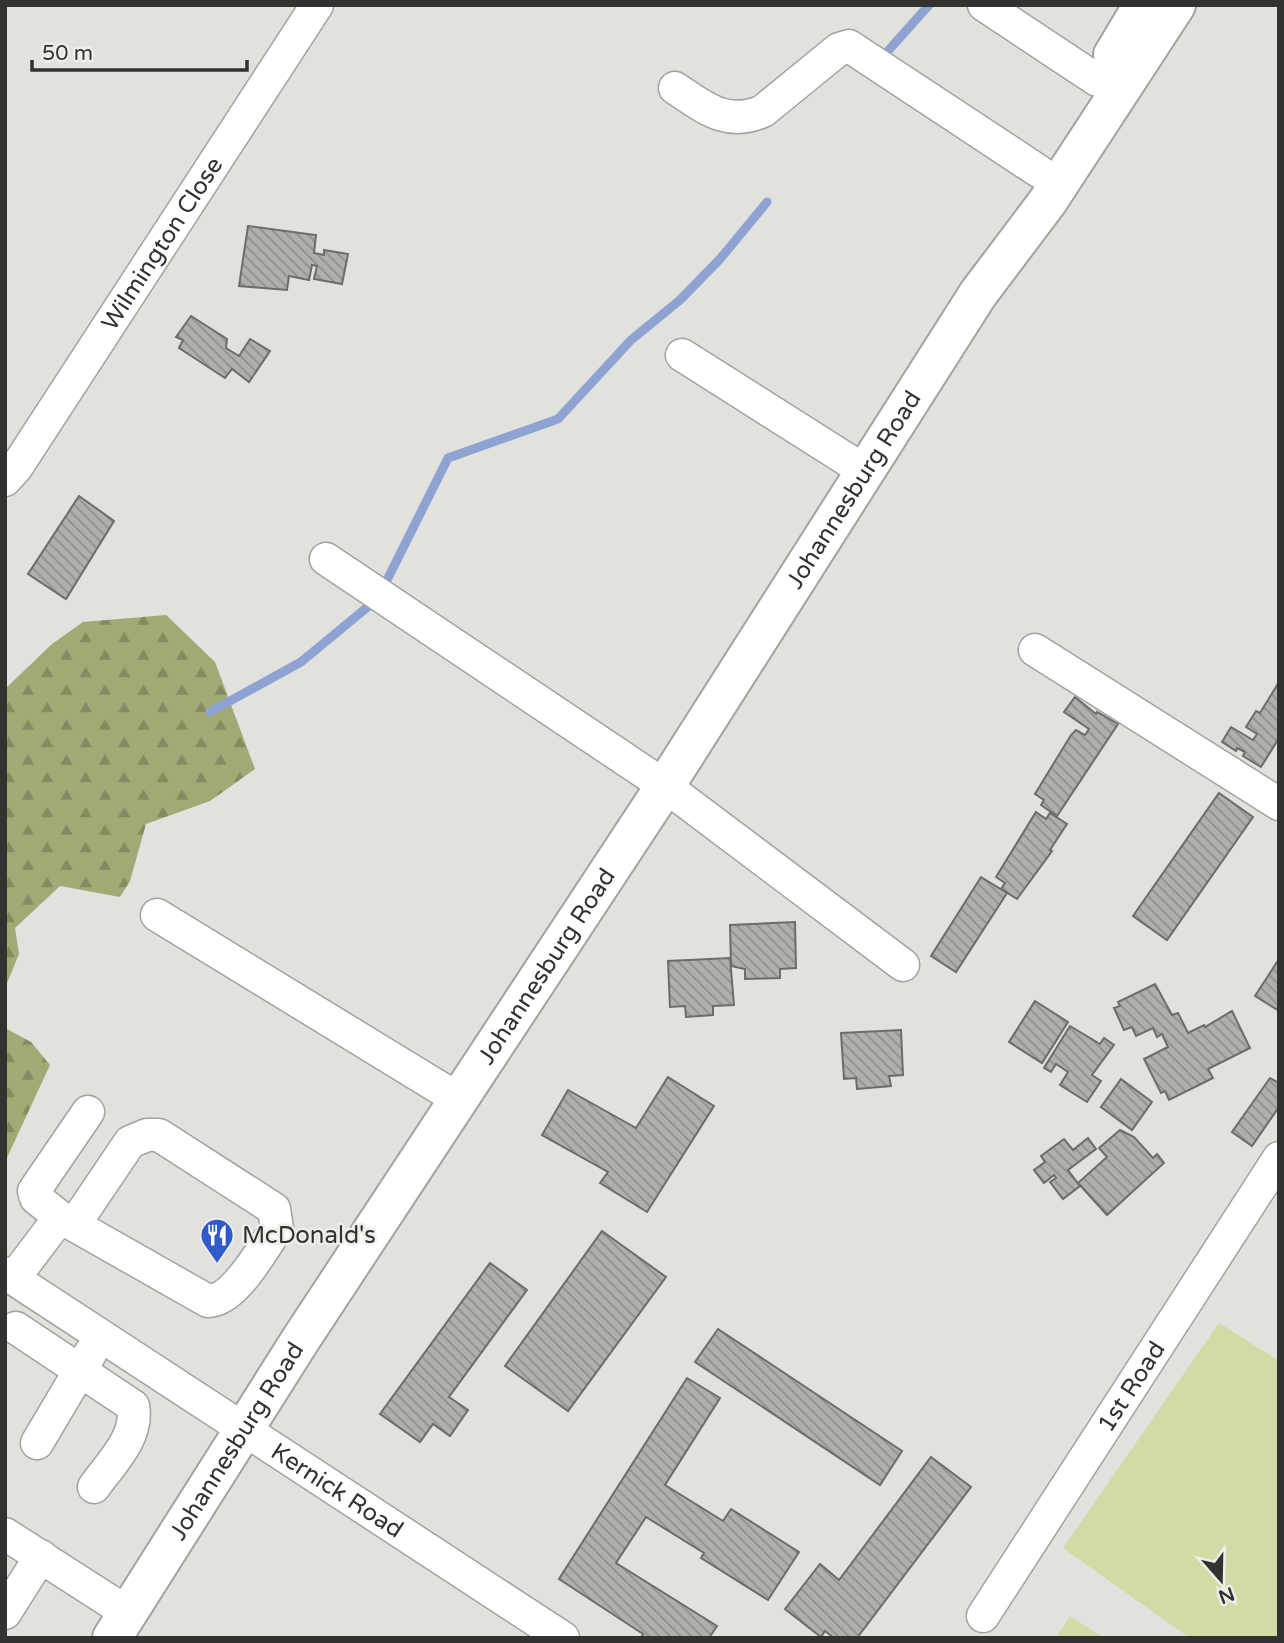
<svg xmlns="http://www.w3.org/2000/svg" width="1284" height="1643" viewBox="0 0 1284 1643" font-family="'Varela Round',sans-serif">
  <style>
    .forest { fill: url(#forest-firs) }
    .pitch { fill: #d2daa6 }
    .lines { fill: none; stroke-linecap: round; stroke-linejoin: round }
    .stream { stroke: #8ea3d1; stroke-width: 9 }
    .building { fill: url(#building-back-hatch); stroke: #6c6c69; stroke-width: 2 }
    .minor-casing { stroke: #a2a29f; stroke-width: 35 }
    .major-casing { stroke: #a2a29f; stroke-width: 42 }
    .minor { stroke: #fff; stroke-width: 32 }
    .major { stroke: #fff; stroke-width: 38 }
    .labels { text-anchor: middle; stroke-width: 5; stroke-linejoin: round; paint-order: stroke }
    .street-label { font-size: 24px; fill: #323231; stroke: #eeefea }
    .poi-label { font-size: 24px; fill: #323231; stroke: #eeefea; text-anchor: start }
  </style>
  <defs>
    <pattern id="forest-firs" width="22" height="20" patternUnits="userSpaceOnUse" patternTransform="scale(1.75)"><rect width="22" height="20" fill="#a2a975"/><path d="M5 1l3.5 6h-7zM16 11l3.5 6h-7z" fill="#858a61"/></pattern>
    <pattern id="building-back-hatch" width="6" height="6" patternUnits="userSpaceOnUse" patternTransform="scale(1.75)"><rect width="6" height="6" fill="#afb0ac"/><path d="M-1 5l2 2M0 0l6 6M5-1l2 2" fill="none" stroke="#8f908d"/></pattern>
  </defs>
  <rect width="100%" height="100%" fill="#e1e1dd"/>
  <!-- forest -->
  <g class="forest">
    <path d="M166,615L215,662L255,769L210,801L146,824L130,881L120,897L60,886L15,928L19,954L5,988V689L52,644L83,622Z"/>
    <path d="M5,1028L31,1042L50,1065L5,1162Z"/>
  </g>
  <!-- pitch -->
  <g class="pitch">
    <path d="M1219,1323L1279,1361V1638H1190L1063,1548Z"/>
    <path d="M1070,1616L1104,1638H1056Z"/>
  </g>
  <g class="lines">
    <!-- stream -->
    <g class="stream">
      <path d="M887,52L929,5"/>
      <path d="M387,580L448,458L558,419L631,340L680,300L720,259L767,202"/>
      <path d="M210,712L301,662L370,605"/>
    </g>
  </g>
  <!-- building -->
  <g class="building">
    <path d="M248,226L316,235L314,253L324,255V250L348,254L342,284L314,279L317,266L312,265L309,280L289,276L287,290L239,286Z"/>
    <path d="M191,316L227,339L226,348L239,356L250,339L270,351L249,382L232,369L225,378L179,348L183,340L176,337Z"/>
    <path d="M79,496L114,521L66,599L28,574Z"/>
    <path d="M1279,682V738L1261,767L1243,756L1245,752L1237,748L1236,751L1222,742L1231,727L1253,740L1257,734L1246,727L1256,711L1260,713Z"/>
    <path d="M1075,697L1096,714L1097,712L1118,724L1057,816L1041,805L1044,800L1035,794L1071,735L1076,730L1085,735L1089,729L1064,712Z"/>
    <path d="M1219,793L1253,817L1167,940L1133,916Z"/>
    <path d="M1036,812L1046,819L1050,813L1067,824L1050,850L1052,851L1017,899L1001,889L1005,883L996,877Z"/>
    <path d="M981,877L1007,893L956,972L931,956Z"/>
    <path d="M795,922L796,968L780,969V978L745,979V969L731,966L730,925Z"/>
    <path d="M730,958L734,1005L713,1006V1015L686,1017L685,1006L670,1007L668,961Z"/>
    <path d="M1279,959V1011L1255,996Z"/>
    <path d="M1155,984L1172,1015L1178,1013L1188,1033L1204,1025L1205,1027L1232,1011L1250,1048L1208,1069L1213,1078L1169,1100L1165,1091L1161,1093L1144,1059L1168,1047L1162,1034L1157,1037L1153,1028L1136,1036L1132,1027L1124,1030L1114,1008L1120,1006L1118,1002Z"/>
    <path d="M1035,1001L1068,1022L1042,1063L1009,1042Z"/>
    <path d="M1070,1026L1100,1044L1104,1038L1114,1045L1092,1075L1101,1081L1087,1102L1060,1085L1068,1072L1056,1064L1051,1072L1044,1068Z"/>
    <path d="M901,1030L903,1075L889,1076L891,1086L857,1089L856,1078L844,1079L841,1033Z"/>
    <path d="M668,1077L714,1106L647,1212L600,1183L608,1172L542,1135L568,1090L636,1128Z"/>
    <path d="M1270,1078L1279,1083V1107L1252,1146L1232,1132Z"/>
    <path d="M1121,1079L1152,1102L1132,1130L1101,1107Z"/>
    <path d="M1120,1130L1134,1137L1153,1158L1157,1154L1164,1163L1107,1215L1078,1183L1107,1157L1099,1148Z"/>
    <path d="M1088,1138L1096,1149L1068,1170L1080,1186L1063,1199L1050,1182L1056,1178L1054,1175L1044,1183L1034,1170L1045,1162L1041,1156L1064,1139L1073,1150Z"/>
    <path d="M602,1231L666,1277L568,1411L505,1366Z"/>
    <path d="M490,1263L527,1290L449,1397L468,1410L450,1436L433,1424L420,1442L380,1414Z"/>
    <path d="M718,1329L902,1451L880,1485L695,1362Z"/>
    <path d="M687,1378L720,1398L665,1485L723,1521L731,1509L799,1552L768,1600L701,1558L704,1553L646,1517L616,1563L717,1626L709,1638H641L643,1634L559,1579Z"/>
    <path d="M931,1457L971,1487L857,1638H834L825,1631L821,1637L785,1609L820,1564L839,1580Z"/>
  </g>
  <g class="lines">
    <defs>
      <g id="minor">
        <path d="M984,5L1097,80"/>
        <path d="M675,88C705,108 727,127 763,111L839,49L849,46L1040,172"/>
        <path d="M682,355L865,471"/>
        <path id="s1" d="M5,480L16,468L317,5"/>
        <path d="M326,559L665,786L903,965"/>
        <path d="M1035,650L1279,804"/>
        <path d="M157,915L458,1099"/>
        <path d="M74,1225L130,1142L147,1135H159L274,1209L277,1228C263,1248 235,1301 208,1301L60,1217L36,1198L34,1191L88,1112"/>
        <path id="s2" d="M5,1273L563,1638"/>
        <path d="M14,1278L60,1217"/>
        <path d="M16,1328L133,1406C139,1437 111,1463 94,1487"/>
        <path d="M37,1443L91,1352"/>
        <path d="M5,1534L128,1613"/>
        <path d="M5,1613L41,1556"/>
        <path id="s3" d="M983,1616L1279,1158"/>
      </g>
      <g id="major">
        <path d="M1113,55L1143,5"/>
        <path id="s4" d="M112,1638L301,1339L665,786L978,294L1048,201L1176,5"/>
      </g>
    </defs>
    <!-- minor casing -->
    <use href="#minor" class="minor-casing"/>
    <!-- major casing -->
    <use href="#major" class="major-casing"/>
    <!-- minor -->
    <use href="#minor" class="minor"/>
    <!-- major -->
    <use href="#major" class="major"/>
  </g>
  <!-- icons -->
  <defs>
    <symbol id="restaurant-pin" viewBox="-11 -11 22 30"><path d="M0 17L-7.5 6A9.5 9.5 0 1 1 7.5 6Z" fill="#315aca" stroke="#eeefea"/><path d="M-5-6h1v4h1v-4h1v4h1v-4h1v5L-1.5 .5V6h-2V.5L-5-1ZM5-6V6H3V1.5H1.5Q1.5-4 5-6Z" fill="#fff"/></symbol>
  </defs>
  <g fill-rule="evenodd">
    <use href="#restaurant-pin" x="198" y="1216" width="38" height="52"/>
  </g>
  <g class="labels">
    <!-- street labels -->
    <g class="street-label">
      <text dy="8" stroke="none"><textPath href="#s1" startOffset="284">Wilmington Close</textPath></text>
      <text dy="8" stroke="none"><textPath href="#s4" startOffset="1367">Johannesburg Road</textPath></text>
      <text dy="8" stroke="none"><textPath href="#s4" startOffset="800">Johannesburg Road</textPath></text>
      <text dy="8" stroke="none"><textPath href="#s3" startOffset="273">1st Road</textPath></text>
      <text dy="8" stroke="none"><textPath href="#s4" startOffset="233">Johannesburg Road</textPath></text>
      <text dy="8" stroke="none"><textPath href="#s2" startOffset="397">Kernick Road</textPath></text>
    </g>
    <!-- poi labels -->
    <g class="poi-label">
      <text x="242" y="1243">McDonald's</text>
    </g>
  </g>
  <!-- border -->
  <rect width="1284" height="1643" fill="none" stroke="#323231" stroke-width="14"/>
  <!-- north arrow -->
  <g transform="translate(1221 1580) rotate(160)" stroke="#eeefea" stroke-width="5" paint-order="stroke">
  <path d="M0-5L12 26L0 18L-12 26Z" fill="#323231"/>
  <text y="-10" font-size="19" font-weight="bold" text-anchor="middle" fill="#323231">N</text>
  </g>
  <!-- scale -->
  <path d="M32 60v10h215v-10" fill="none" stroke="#323231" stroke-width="3.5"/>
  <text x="42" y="60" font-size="21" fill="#323231" stroke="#eeefea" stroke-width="5" paint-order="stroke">50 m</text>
</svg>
